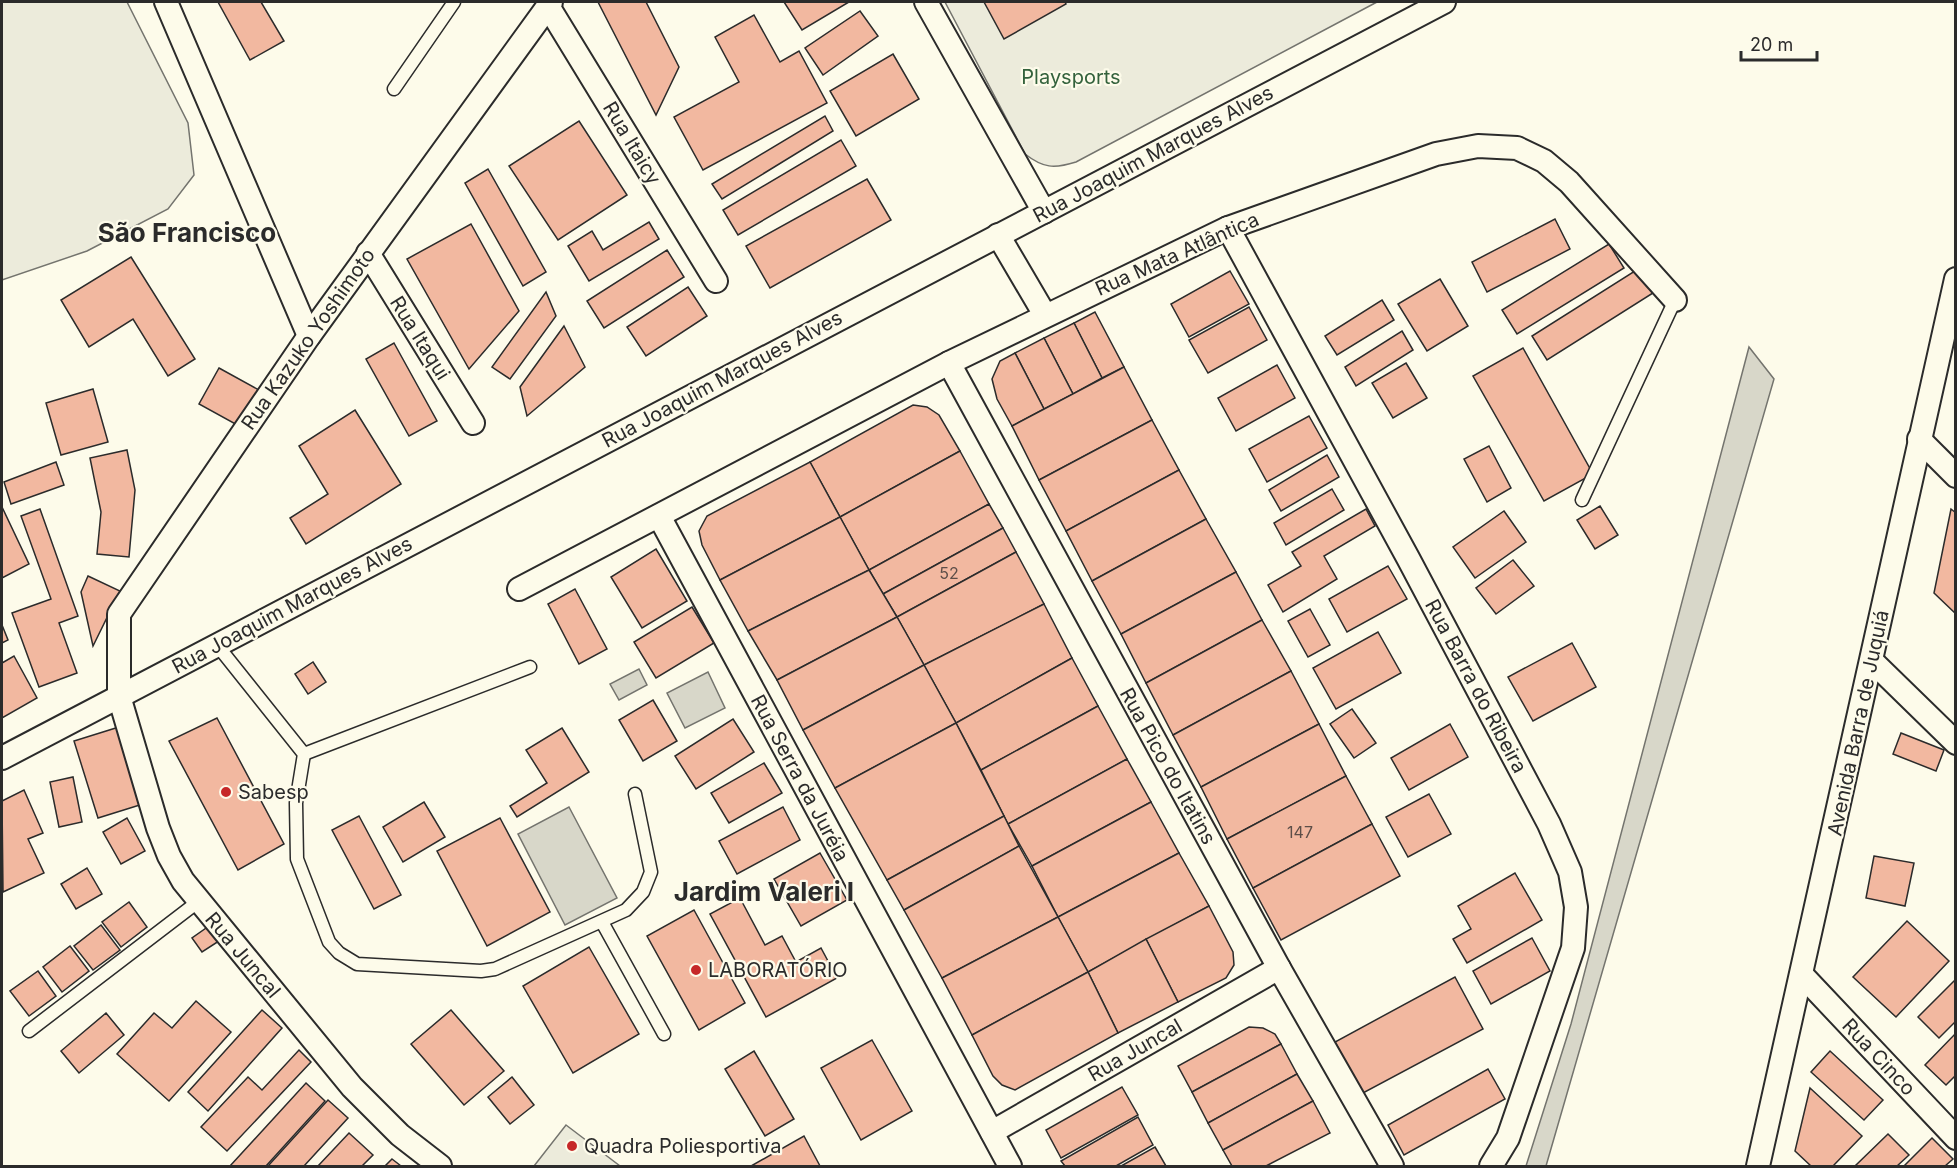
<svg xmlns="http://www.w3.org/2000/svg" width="1957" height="1168" viewBox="0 0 1957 1168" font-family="Inter,sans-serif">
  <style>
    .green { fill: #ecebdb; stroke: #74746e; stroke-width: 1.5 }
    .water { fill: #d8d7c9; stroke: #74746e; stroke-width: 1.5 }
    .building { fill: #f2b8a0; stroke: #2b2b2b; stroke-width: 1.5 }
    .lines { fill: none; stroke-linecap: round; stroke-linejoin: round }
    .service-casing { stroke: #2b2b2b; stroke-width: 15 }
    .minor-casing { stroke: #2b2b2b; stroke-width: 26 }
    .service { stroke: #fdfbea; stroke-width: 12 }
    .minor { stroke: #fdfbea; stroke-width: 22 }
    .poi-dot { fill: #c62828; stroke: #fdfbea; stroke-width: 2 }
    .labels { text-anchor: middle; stroke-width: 4.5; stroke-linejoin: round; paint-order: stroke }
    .number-label { font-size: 16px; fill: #5d4e48 }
    .park-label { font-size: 20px; fill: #34623c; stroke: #fdfbea }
    .street-label { font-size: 20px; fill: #2b2b2b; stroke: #fdfbea }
    .poi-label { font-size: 20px; fill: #2b2b2b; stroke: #fdfbea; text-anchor: start }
    .district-label { font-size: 26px; font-weight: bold; fill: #2b2b2b; stroke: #fdfbea }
  </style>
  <rect width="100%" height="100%" fill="#fdfbea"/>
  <!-- green -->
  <g class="green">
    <path d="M2,2H127L188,123L194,175L168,209L87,251L2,280Z"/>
    <path d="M945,2H1377L1076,162C1054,169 1043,168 1025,154Z"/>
    <path d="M566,1125L620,1166H534Z"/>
  </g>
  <!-- water -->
  <g class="water">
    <path d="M1749,347L1774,379L1546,1166H1526L1571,1024Z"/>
    <path d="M639,669L647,685L619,700L610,684Z"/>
    <path d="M708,672L725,708L685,728L667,693Z"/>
    <path d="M569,807L617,898L565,925L518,834Z"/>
  </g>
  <!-- building -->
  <g class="building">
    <path d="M218,2H261L284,41L250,60Z"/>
    <path d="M598,2H646L679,67L656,115Z"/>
    <path d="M784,2H849L802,30Z"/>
    <path d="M984,2H1065L1066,4L1004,39Z"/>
    <path d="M860,11L878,36L823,75L805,48Z"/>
    <path d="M754,15L780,62L799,51L827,103L703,170L674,117L739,82L715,37Z"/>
    <path d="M893,54L919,99L856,136L830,91Z"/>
    <path d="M825,116L833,131L722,199L712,184Z"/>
    <path d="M579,121L627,195L558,240L509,166Z"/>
    <path d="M841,140L856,166L738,235L723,210Z"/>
    <path d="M488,169L546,272L523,286L465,183Z"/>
    <path d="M867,179L891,220L770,288L746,246Z"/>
    <path d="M1555,219L1570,249L1487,292L1472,262Z"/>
    <path d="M649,222L659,239L589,281L568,246L592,231L603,250Z"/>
    <path d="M471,224L519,311L469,369L407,259Z"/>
    <path d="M1609,244L1624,268L1517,334L1502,310Z"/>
    <path d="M667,250L684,277L604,328L587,301Z"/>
    <path d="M131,257L195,359L168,376L133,319L89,347L61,300Z"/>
    <path d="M1638,269L1653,293L1547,360L1532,336Z"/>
    <path d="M1230,271L1249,304L1189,337L1171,304Z"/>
    <path d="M1440,279L1468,326L1427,351L1398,304Z"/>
    <path d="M688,287L707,316L646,356L627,327Z"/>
    <path d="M546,292L556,316L510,379L492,367Z"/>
    <path d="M1382,300L1394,320L1337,355L1325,336Z"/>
    <path d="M1249,307L1267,340L1208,373L1189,340Z"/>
    <path d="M1095,312L1124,367L1102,378L1074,323Z"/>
    <path d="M1074,323L1102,378L1073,394L1044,338Z"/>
    <path d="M564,326L585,367L527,416L520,387Z"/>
    <path d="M1402,331L1413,350L1356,386L1345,367Z"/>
    <path d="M1044,338L1073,394L1044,409L1015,353Z"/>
    <path d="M394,343L437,421L409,436L366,359Z"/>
    <path d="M1523,348L1593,474L1544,501L1473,376Z"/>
    <path d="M1015,353L1044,409L1012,426L997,399L992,379L1000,361Z"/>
    <path d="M1406,363L1427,398L1393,418L1372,383Z"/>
    <path d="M1277,365L1295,398L1236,431L1218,398Z"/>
    <path d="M1124,367L1152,420L1039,480L1012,426Z"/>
    <path d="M219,368L259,390L239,426L199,404Z"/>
    <path d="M93,389L108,442L61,455L46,403Z"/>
    <path d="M913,405L927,407L939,415L960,451L840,517L810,462Z"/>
    <path d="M355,410L401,484L306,544L290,518L328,494L299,446Z"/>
    <path d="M1309,416L1327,448L1267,482L1249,449Z"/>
    <path d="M1152,420L1179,470L1066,531L1039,480Z"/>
    <path d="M1489,446L1511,488L1487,502L1464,459Z"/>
    <path d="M127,450L135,490L129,557L97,554L101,512L90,458Z"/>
    <path d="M960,451L989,504L869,570L840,517Z"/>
    <path d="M1327,455L1339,477L1281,511L1269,490Z"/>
    <path d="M56,462L64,485L11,504L4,482Z"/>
    <path d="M810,462L840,517L720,580L702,545L699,531L707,516Z"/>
    <path d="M1179,470L1206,519L1092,581L1066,531Z"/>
    <path d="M1332,489L1344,510L1286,545L1274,523Z"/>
    <path d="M989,504L1003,528L883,594L869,570Z"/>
    <path d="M1600,506L1618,535L1595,549L1577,520Z"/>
    <path d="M2,507L29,564L2,578Z"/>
    <path d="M40,509L78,616L59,623L77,673L39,687L12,613L51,599L21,516Z"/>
    <path d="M1366,509L1375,526L1324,556L1337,579L1283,612L1268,585L1301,566L1292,552Z"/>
    <path d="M1951,509L1956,513V614L1934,593Z"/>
    <path d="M1504,511L1526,542L1475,578L1453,547Z"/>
    <path d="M840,517L869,570L748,631L720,580Z"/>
    <path d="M1206,519L1236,572L1121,634L1092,581Z"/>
    <path d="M1003,528L1016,552L897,617L883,594Z"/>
    <path d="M656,549L687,601L642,628L611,577Z"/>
    <path d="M1016,552L1044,604L924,665L897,617Z"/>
    <path d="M1513,560L1534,586L1496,614L1476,588Z"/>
    <path d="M1388,566L1407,599L1347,632L1329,599Z"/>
    <path d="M869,570L897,617L777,680L748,631Z"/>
    <path d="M1236,572L1262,620L1146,683L1121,634Z"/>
    <path d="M88,576L120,591L93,646L81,592Z"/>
    <path d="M575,589L607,649L579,664L548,604Z"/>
    <path d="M1044,604L1072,658L956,723L924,665Z"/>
    <path d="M692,607L714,643L656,678L634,642Z"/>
    <path d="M1310,609L1330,645L1308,657L1288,621Z"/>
    <path d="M897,617L924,665L803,730L777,680Z"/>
    <path d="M1262,620L1291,671L1173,735L1146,683Z"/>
    <path d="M2,625L8,640L2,643Z"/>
    <path d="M1378,632L1401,673L1336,709L1313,668Z"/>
    <path d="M1572,643L1596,687L1533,721L1508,677Z"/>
    <path d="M14,656L37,698L2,718V663Z"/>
    <path d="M1072,658L1098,706L981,770L956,723Z"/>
    <path d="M313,662L326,682L308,694L295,674Z"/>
    <path d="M924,665L956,723L835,788L803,730Z"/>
    <path d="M1291,671L1319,724L1201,787L1173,735Z"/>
    <path d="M653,700L677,741L643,761L619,720Z"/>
    <path d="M1098,706L1127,759L1008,824L981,770Z"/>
    <path d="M1352,709L1376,743L1354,758L1330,724Z"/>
    <path d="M217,718L284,844L238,870L169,741Z"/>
    <path d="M733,719L754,752L696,789L675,756Z"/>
    <path d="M956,723L1004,816L887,880L835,788Z"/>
    <path d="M1319,724L1346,776L1227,839L1201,787Z"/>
    <path d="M1450,724L1468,757L1409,790L1391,758Z"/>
    <path d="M119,727L143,804L98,818L74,741Z"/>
    <path d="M562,728L589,772L517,817L510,806L547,783L526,750Z"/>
    <path d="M1901,733L1944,750L1936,771L1893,754Z"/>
    <path d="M1127,759L1151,802L1032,866L1008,824Z"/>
    <path d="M764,763L782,793L729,823L711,793Z"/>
    <path d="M1346,776L1372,824L1253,888L1227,839Z"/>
    <path d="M73,777L82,822L59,827L50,782Z"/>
    <path d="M24,790L43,833L28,839L44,873L3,892L2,801Z"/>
    <path d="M1429,794L1451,834L1408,857L1386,817Z"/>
    <path d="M424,802L445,837L403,862L383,827Z"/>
    <path d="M1151,802L1179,853L1058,917L1032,866Z"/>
    <path d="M783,807L800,840L737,874L719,841Z"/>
    <path d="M359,816L401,895L374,909L332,830Z"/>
    <path d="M1004,816L1019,846L904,910L887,880Z"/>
    <path d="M127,818L145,851L121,864L103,832Z"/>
    <path d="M500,818L550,912L487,946L437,851Z"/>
    <path d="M1372,824L1400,876L1281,940L1253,888Z"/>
    <path d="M1019,846L1058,917L942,978L904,910Z"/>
    <path d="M820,853L847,900L801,926L774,879Z"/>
    <path d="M1179,853L1209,906L1088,972L1058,917Z"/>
    <path d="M1874,856L1914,863L1905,906L1866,898Z"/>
    <path d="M87,868L102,894L76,909L61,884Z"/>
    <path d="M1515,873L1542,920L1467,963L1453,939L1471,929L1458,906Z"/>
    <path d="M740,898L765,945L782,936L796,962L821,948L837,978L766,1017L710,914Z"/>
    <path d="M129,902L147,927L121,947L102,922Z"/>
    <path d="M1209,906L1233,952L1234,965L1226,978L1178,1002L1146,939Z"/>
    <path d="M694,910L745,1003L699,1030L647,936Z"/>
    <path d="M1058,917L1088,972L972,1035L942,978Z"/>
    <path d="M1907,921L1949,961L1896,1017L1853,977Z"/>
    <path d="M101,925L120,950L93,970L74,946Z"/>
    <path d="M209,926L219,941L202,952L192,938Z"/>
    <path d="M1532,938L1550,971L1491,1004L1473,971Z"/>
    <path d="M1146,939L1178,1002L1118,1033L1088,972Z"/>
    <path d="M70,946L89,971L62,992L43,967Z"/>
    <path d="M589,947L639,1034L573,1073L523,986Z"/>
    <path d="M38,971L56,996L29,1016L10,991Z"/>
    <path d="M1088,972L1118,1033L1015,1090L1002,1085L993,1076L972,1035Z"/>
    <path d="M1455,977L1483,1029L1363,1093L1335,1042Z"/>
    <path d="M1956,979V1021L1939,1038L1918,1017Z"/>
    <path d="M196,1001L231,1032L169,1101L117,1054L154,1013L172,1028Z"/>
    <path d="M262,1010L282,1028L208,1111L188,1092Z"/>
    <path d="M451,1010L504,1071L464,1105L411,1044Z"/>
    <path d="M106,1013L124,1035L79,1073L61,1051Z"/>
    <path d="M1249,1027L1263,1028L1275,1034L1281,1044L1192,1092L1178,1066Z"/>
    <path d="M1956,1033V1075L1946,1085L1925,1065Z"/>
    <path d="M872,1040L912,1111L861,1140L821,1068Z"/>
    <path d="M1281,1044L1297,1074L1208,1123L1192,1092Z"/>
    <path d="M299,1050L311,1062L227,1151L201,1127L248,1077L262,1090Z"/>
    <path d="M754,1051L794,1119L765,1136L725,1069Z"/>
    <path d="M1830,1051L1883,1100L1864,1120L1811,1072Z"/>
    <path d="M1488,1069L1505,1099L1404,1155L1388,1125Z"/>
    <path d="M1297,1074L1313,1101L1223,1150L1208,1123Z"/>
    <path d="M512,1077L534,1105L510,1124L488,1097Z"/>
    <path d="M306,1083L325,1101L266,1166H230Z"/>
    <path d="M1122,1087L1138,1115L1061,1158L1046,1130Z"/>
    <path d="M1810,1088L1862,1136L1833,1166H1811L1795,1151Z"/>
    <path d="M328,1100L348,1118L304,1166H268Z"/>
    <path d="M1313,1101L1330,1133L1266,1166H1232L1223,1150Z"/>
    <path d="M1138,1117L1153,1145L1116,1166H1065L1061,1161Z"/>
    <path d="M349,1133L373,1155L362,1166H318Z"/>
    <path d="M1888,1134L1909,1155L1897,1166H1855Z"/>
    <path d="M804,1136L820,1166H751Z"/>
    <path d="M1932,1138L1953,1159L1945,1166H1904Z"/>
    <path d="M1155,1147L1166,1166H1121Z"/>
    <path d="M392,1159L401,1166H385Z"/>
  </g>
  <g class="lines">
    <defs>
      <g id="service">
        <path d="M394,89L454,2"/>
        <path d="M1582,500L1675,300"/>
        <path d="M217,645L304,754L296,803L297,859L329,942L339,953L357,964L481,971L495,969L626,910L643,892L651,872L635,794"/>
        <path d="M304,754L530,667"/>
        <path d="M602,922L664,1034"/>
        <path d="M29,1031L199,901"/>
      </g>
      <g id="minor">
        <path d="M166,2L309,336"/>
        <path d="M926,2L1044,212"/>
        <path d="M548,6L716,281"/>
        <path d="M1228,228L1408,558L1549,824L1570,872L1576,907L1573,948L1508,1138L1491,1166"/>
        <path d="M998,235L1045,315"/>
        <path d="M368,253L473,423"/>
        <path d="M949,363L1279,968L1392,1166"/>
        <path d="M1919,439L1956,476"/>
        <path d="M659,516L1010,1166"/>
        <path d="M519,589L949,363L1228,228L1436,154L1478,146L1517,148L1544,161L1569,182L1675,300"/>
        <path d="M1872,661L1956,743"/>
        <path d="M2,758L1444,2"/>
        <path d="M1803,976L1956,1138"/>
        <path d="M992,1132L1279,968"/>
        <path d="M440,1166L400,1135L352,1087L183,881L169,856L158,828L119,696V614L309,336L551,2"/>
        <path d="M1758,1166L1956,279"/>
      </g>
    </defs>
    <!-- service casing -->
    <use href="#service" class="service-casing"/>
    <!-- minor casing -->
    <use href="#minor" class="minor-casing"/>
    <!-- service -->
    <use href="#service" class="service"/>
    <!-- minor -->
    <use href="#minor" class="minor"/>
  </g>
  <!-- markers -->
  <g class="poi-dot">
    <circle cx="226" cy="792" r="6"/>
    <circle cx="696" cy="970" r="6"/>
    <circle cx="572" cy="1146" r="6"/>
  </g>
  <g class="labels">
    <!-- number labels -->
    <g class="number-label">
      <text x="949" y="579">52</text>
      <text x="1300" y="838">147</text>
    </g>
    <!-- park labels -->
    <g class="park-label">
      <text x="1071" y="84">Playsports</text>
    </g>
    <!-- street labels -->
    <g class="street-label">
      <text transform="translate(632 143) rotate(59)" y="7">Rua Itaicy</text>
      <text transform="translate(1153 154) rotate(-28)" y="7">Rua Joaquim Marques Alves</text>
      <text transform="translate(1177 254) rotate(-24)" y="7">Rua Mata Atlântica</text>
      <text transform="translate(420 338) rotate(58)" y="7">Rua Itaqui</text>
      <text transform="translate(308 339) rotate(-55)" y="7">Rua Kazuko Yoshimoto</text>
      <text transform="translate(722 379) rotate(-28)" y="7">Rua Joaquim Marques Alves</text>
      <text transform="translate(292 605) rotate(-28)" y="7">Rua Joaquim Marques Alves</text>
      <text transform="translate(1476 686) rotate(62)" y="7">Rua Barra do Ribeira</text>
      <text transform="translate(1858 723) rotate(-78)" y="7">Avenida Barra de Juquiá</text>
      <text transform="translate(1168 766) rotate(61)" y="7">Rua Pico do Itatins</text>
      <text transform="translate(800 778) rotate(62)" y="7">Rua Serra da Juréia</text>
      <text transform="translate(243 955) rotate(50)" y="7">Rua Juncal</text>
      <text transform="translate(1135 1050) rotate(-30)" y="7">Rua Juncal</text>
      <text transform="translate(1879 1057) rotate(47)" y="7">Rua Cinco</text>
    </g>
    <!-- poi labels -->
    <g class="poi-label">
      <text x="238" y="799">Sabesp</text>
      <text x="708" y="977">LABORATÓRIO</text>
      <text x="584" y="1153">Quadra Poliesportiva</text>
    </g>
    <!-- district labels -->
    <g class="district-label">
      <text x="187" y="242">São Francisco</text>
      <text x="764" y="901">Jardim Valeri I</text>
    </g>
  </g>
  <!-- border -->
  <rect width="1957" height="1168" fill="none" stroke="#2b2b2b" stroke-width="6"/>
  <!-- scale -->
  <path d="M1741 51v9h76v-9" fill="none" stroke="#2b2b2b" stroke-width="3"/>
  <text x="1750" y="51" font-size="18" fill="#2b2b2b" stroke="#fdfbea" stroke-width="4.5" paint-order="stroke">20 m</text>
</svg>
